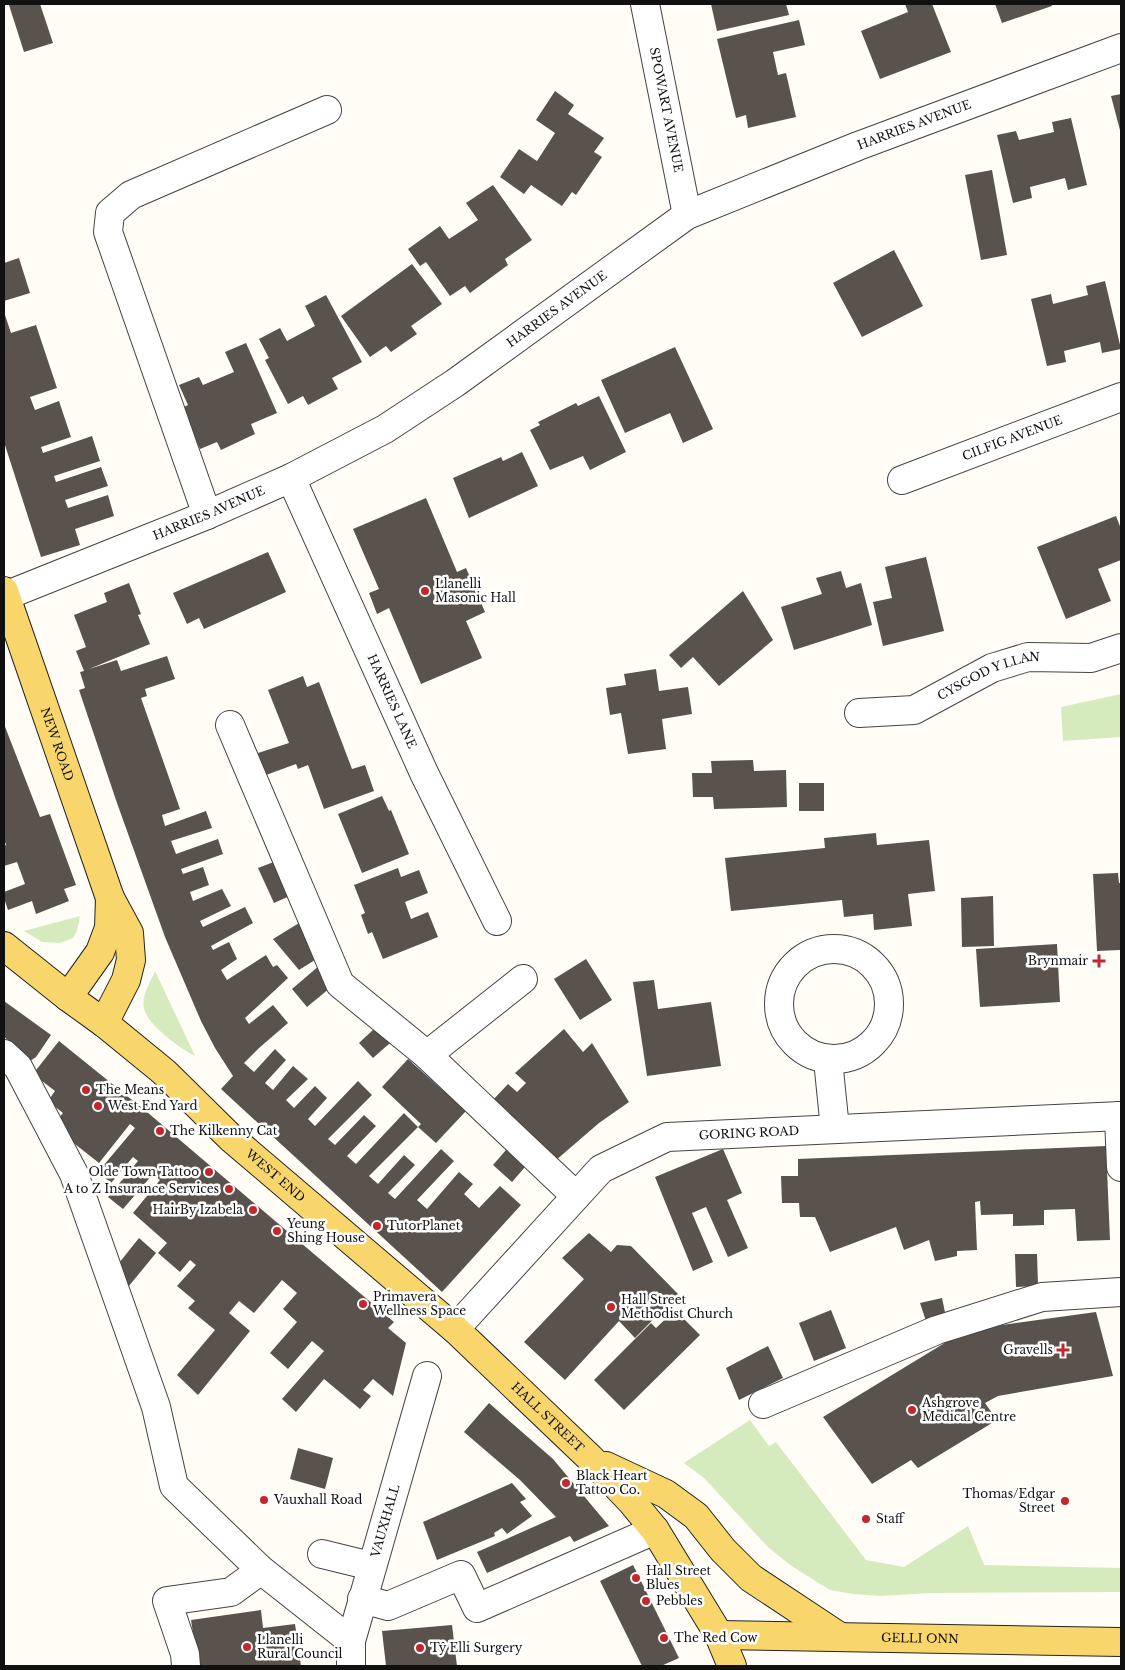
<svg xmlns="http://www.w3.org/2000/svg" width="1125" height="1670" viewBox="0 0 1125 1670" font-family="'Libre Baskerville',serif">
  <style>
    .green { fill: #d5ebbd }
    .building { fill: #5a524d }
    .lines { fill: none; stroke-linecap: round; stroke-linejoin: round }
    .minor-casing { stroke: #444; stroke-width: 30 }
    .major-casing { stroke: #222; stroke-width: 30 }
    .minor { stroke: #fff; stroke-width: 28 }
    .major { stroke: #f9d66b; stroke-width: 28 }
    .poi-dot { fill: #c4262e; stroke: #fff; stroke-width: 2 }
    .labels { text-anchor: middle; stroke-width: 5; stroke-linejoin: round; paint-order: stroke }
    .street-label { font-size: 12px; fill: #111; stroke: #fff }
    .poi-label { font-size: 12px; fill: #111; stroke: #fff; text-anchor: start }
  </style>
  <rect width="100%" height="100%" fill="#fffdf5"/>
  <!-- green -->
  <g class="green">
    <path d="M1121,694V737L1063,741L1061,707Z"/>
    <path d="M80,916L77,931L73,938L60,943L42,942L24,931Z"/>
    <path d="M155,971L195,1056C181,1049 147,1025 144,1008C141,996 151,981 155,971Z"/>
    <path d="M750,1420L769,1446L776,1442L866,1560L904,1567L968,1526L984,1565L1121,1568V1592L931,1593L880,1596L853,1594L830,1590L790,1565L768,1547L704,1478L684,1463Z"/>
  </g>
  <!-- building -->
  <g class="building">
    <path d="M13,4H40L53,43L24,52L9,5Z"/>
    <path d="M711,4H786L789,15L717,31Z"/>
    <path d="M905,4H932L951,52L880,79L861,31L908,12Z"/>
    <path d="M995,4H1051L1052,6L1002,23Z"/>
    <path d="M799,20L805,45L773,52L778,75L786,73L796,117L748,128L746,115L736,118L717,39Z"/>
    <path d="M555,91L574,105L568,114L604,138L594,152L602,157L576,195L572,192L562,206L531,185L524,194L500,177L519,149L537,161L555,133L536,120Z"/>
    <path d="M1121,94V134L1111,96Z"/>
    <path d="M1071,118L1087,185L1068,190L1065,178L1030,187L1032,198L1013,203L997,135L1016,131L1019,140L1054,132L1052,122Z"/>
    <path d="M992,170L1007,255L981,260L965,175Z"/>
    <path d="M493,185L532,240L505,259L508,265L470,293L465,286L450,296L426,262L420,266L408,249L440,226L449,239L478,220L466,203Z"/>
    <path d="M894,250L923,306L862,337L833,283Z"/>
    <path d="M19,258L30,293L4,301V263Z"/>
    <path d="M412,264L442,304L411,326L417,334L391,352L386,346L370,357L341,316Z"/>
    <path d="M1105,281L1121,349L1102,353L1100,342L1064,351L1066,362L1047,366L1031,299L1051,294L1053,304L1088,295L1086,286Z"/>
    <path d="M326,295L362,362L332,378L338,389L308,405L303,396L288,404L265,360L269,358L259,339L280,328L287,341L315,326L305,306Z"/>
    <path d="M4,312L11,333L36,325L57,388L30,397L35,410L59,401L71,437L41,447L43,453L92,436L100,461L54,476L56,482L101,467L108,486L65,500L68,508L108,495L114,516L75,529L80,545L41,557L4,442Z"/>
    <path d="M246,343L277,413L251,424L255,434L221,450L217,442L200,449L182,408L188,405L179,385L199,377L203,385L234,372L225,352Z"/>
    <path d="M675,347L713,429L683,443L670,413L625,433L601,380Z"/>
    <path d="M599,396L626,452L590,470L583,456L550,470L530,430L540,425L538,422L576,403L578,406Z"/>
    <path d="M522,452L538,486L469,518L453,478L501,457L503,461Z"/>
    <path d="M426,498L457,572L466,568L485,612L466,621L482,658L421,684L389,608L377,614L369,593L379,589L353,529Z"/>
    <path d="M1116,516L1121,529V560L1098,569L1111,601L1066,619L1037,547Z"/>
    <path d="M268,552L286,592L204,629L199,618L187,624L173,593Z"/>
    <path d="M926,557L944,631L883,646L873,602L892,598L885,567Z"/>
    <path d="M841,571L846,588L861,583L872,625L794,650L781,607L822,594L816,578Z"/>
    <path d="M129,583L141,614L138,615L150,644L89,669L117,660L121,671L167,656L175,679L145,689L147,696L141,698L180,809L162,815L165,826L206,811L212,828L171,841L176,854L218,839L223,854L181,869L183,874L203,867L209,885L190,892L193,901L222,889L231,906L200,921L203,927L245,907L253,923L211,946L213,950L229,942L237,959L221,970L227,980L266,955L273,967L277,965L288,978L245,1018L249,1024L273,1005L288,1023L259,1048L244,1063L254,1072L275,1049L286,1060L265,1083L273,1090L293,1066L308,1079L286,1100L294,1108L315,1086L327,1098L308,1119L315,1126L358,1081L372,1095L328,1139L335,1145L364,1115L376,1126L347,1156L356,1164L404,1113L418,1127L369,1176L378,1184L404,1155L415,1165L388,1193L395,1199L441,1149L454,1161L417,1200L427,1209L459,1172L473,1184L464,1194L479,1208L500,1186L521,1205L442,1292L221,1089L233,1076L215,1048L201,1021L165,937L117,803L79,690L85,688L80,672L84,671L76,651L86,647L74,615L107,602L104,593Z"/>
    <path d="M743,591L773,640L719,686L693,657L681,668L669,655Z"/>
    <path d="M656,669L659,691L688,687L692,714L662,719L666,749L628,754L621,713L610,715L606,688L626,685L624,674Z"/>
    <path d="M303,676L307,687L319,682L352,769L365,765L374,791L324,809L308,765L298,769L296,764L266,775L258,753L289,743L268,690Z"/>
    <path d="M4,724L40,817L50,814L76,885L64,889L69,901L36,914L32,901L8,910L4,898V892L25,884L17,862L4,866V846L6,845L4,839Z"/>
    <path d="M753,760L754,771L786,770L787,807L714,809L713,797H693L692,773H712L711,761Z"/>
    <rect x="799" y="783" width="25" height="28"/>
    <path d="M382,796L389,811L391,810L409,854L362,873L338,814Z"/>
    <path d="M876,833L877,845L929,840L935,891L908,894L912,926L874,930L873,914L844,917L842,900L731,911L725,858L825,848L824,838Z"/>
    <path d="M279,860L294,894L274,903L258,868Z"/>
    <path d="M398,868L401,877L419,870L428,893L405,902L411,919L428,912L438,937L383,959L372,932L368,934L361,915L365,913L354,885Z"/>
    <path d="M1118,873L1119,883H1121L1120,950L1097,951L1093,874Z"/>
    <path d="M993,896L994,946L962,947L961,898Z"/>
    <path d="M304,920L318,958L299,970L273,939Z"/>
    <path d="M1057,944L1060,1002L980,1007L976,949Z"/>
    <path d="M586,959L612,1000L580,1020L554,979Z"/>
    <path d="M320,965L330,988L307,1007L292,989Z"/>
    <path d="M654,980L658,1009L711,1002L721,1066L647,1076L633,982Z"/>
    <path d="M4,1001L51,1035L36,1057L27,1063L13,1044L4,1037Z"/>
    <path d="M375,1028L390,1043L373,1058L359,1043Z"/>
    <path d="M564,1029L583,1052L592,1043L629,1102L599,1123L555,1161L491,1102L508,1084L517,1092L526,1083L515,1073Z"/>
    <path d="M59,1041L147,1112L394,1322L388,1328L406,1343L393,1396L373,1379L363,1390L371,1396L360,1409L324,1379L296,1412L282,1399L324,1351L312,1341L288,1369L270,1353L297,1322L283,1309L297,1293L282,1280L254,1313L239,1301L229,1313L250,1331L198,1395L177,1375L215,1330L188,1308L195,1301L177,1286L196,1265L190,1260L180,1272L158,1253L167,1243L133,1213L160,1180L153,1174L123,1209L108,1197L138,1161L133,1157L111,1183L98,1172L135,1128L130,1124L99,1163L52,1126L63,1113L48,1101L55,1091L33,1074Z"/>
    <path d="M408,1059L466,1111L436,1143L418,1127L421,1124L382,1087Z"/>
    <path d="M1106,1146L1110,1240L1077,1241L1075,1209L1044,1210V1225L1013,1226V1214L981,1215L980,1201L975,1202L977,1250L957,1251V1256L935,1261L929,1240L904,1250L896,1227L830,1252L815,1217H800L799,1203H782L781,1176H798V1159Z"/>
    <path d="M723,1149L742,1193L727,1200L748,1248L728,1257L706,1207L692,1213L713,1262L693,1271L655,1177Z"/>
    <path d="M506,1150L525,1167L512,1182L493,1165Z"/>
    <path d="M589,1233L611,1252L617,1245L631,1246L678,1294L635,1338L619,1321L565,1380L524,1342L584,1279L562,1258Z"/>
    <path d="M139,1238L156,1253L124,1292L115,1268Z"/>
    <path d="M1015,1254H1037L1038,1286L1016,1287Z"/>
    <path d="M942,1298L946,1317L927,1324L920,1303Z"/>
    <path d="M675,1310L700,1335L624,1410L594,1380L651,1323L656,1328Z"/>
    <path d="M831,1310L846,1348L814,1361L799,1323Z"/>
    <path d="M1096,1312L1113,1376L998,1396L985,1403L997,1420L918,1468L911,1460L872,1484L823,1417L966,1330Z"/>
    <path d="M768,1346L783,1378L739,1400L726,1368Z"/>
    <path d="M489,1403L553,1459L609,1526L574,1542L570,1536L487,1573L477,1552L556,1517L520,1480L464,1432Z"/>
    <path d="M298,1448L333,1458L325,1489L290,1479Z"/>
    <path d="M512,1483L526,1499L520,1502L532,1516L507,1534L502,1528L494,1533L495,1536L437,1560L423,1522Z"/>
    <path d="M633,1565L679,1658L661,1666H642L600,1581Z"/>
    <path d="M261,1610L263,1628L295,1624L301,1666H198L191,1620Z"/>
    <path d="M452,1625L457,1666H386L382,1631Z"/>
  </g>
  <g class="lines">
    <defs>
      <g id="minor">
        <path id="s1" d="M645,4L687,215"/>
        <path id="s2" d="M291,478L424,773L497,921"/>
        <path id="s3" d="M902,480L1121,397"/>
        <path d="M207,515L108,232L110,213L131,195L327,110"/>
        <path id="s4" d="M5,596L207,515L291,478L385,429L455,383L687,215L858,146L1121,48"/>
        <path id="s5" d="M859,713L914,710L992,668L1028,657L1091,658L1121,648"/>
        <path d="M230,725L340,984L427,1055L576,1196"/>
        <circle cx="834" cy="1004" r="55"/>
        <path d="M4,1054L18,1067L74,1174L156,1407L174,1486L261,1570L351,1641"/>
        <path d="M427,1055L523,979"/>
        <path d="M828,1060L835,1129"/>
        <path d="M1119,1116L1121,1167"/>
        <path id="s6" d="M455,1329L601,1169L667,1137L1121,1116"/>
        <path d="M763,1404L937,1330L1042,1297L1121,1292"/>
        <path d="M322,1554L371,1566"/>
        <path d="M362,1599L388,1606L461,1575L477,1608L655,1530"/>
        <path d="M186,1666L185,1654L167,1601L231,1592L261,1570"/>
        <path id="s7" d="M351,1666V1641L427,1376"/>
      </g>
      <g id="major">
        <path id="s8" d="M4,591L110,898L129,933L131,960L126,980L104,1023"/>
        <path id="s9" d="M4,946L68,997L104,1023L164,1072L231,1138L455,1329L590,1458L632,1502L655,1530L719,1635L732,1666"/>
        <path d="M68,997L100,952L109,928L110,898"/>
        <path d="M606,1466L666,1494L696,1516L723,1550L751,1578L840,1637"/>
        <path id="s10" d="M719,1635L1121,1642"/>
      </g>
    </defs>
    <!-- minor casing -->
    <use href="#minor" class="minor-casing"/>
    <!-- major casing -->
    <use href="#major" class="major-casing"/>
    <!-- minor -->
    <use href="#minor" class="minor"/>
    <!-- major -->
    <use href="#major" class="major"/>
  </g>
  <!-- markers -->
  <g class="poi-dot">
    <circle cx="425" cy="591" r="5"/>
    <path d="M1096.5 953.5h5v5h5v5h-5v5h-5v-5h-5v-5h5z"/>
    <circle cx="86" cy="1090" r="5"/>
    <circle cx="98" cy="1106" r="5"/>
    <circle cx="160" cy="1131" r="5"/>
    <circle cx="209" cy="1172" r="5"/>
    <circle cx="229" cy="1189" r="5"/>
    <circle cx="253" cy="1210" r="5"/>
    <circle cx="377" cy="1226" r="5"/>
    <circle cx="277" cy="1231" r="5"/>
    <circle cx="363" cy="1304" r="5"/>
    <circle cx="611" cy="1307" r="5"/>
    <path d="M1060.5 1342.5h5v5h5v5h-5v5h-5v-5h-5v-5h5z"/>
    <circle cx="912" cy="1410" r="5"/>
    <circle cx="566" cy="1483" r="5"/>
    <circle cx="264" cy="1500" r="5"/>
    <circle cx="1065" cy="1501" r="5"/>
    <circle cx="866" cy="1519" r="5"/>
    <circle cx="636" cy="1578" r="5"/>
    <circle cx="646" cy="1601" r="5"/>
    <circle cx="664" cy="1638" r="5"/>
    <circle cx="247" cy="1647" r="5"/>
    <circle cx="420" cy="1648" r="5"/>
  </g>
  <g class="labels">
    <!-- street labels -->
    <g class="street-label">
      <text dy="4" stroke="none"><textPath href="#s1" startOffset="108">SPOWART AVENUE</textPath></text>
      <text dy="4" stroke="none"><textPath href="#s4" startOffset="1030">HARRIES AVENUE</textPath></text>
      <text dy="4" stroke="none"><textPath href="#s4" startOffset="625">HARRIES AVENUE</textPath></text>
      <text dy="4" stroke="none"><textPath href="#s3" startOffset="118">CILFIG AVENUE</textPath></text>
      <text dy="4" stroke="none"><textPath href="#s4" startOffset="220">HARRIES AVENUE</textPath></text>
      <text dy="4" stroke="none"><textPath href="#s5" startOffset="138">CYSGOD Y LLAN</textPath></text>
      <text dy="4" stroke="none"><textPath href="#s2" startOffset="245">HARRIES LANE</textPath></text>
      <text dy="4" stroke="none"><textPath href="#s8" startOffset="162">NEW ROAD</textPath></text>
      <text dy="4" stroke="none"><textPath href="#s6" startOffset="372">GORING ROAD</textPath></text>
      <text dy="4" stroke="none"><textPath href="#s9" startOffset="356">WEST END</textPath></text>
      <text dy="4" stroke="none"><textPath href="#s9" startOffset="720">HALL STREET</textPath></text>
      <text dy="4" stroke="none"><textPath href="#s7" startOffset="150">VAUXHALL</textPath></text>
      <text dy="4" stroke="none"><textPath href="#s10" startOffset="201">GELLI ONN</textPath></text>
    </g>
    <!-- poi labels -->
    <g class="poi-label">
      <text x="435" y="588">Llanelli<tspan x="435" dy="14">Masonic Hall</tspan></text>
      <text x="1088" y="965" text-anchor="end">Brynmair</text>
      <text x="96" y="1094">The Means</text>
      <text x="108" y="1110">West End Yard</text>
      <text x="170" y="1135">The Kilkenny Cat</text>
      <text x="199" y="1176" text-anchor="end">Olde Town Tattoo</text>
      <text x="219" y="1193" text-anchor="end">A to Z Insurance Services</text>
      <text x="243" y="1214" text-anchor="end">HairBy Izabela</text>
      <text x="287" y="1228">Yeung<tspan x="287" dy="14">Shing House</tspan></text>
      <text x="387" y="1230">TutorPlanet</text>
      <text x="373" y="1301">Primavera<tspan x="373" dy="14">Wellness Space</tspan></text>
      <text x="621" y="1304">Hall Street<tspan x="621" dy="14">Methodist Church</tspan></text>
      <text x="1053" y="1354" text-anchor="end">Gravells</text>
      <text x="922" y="1407">Ashgrove<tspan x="922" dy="14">Medical Centre</tspan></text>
      <text x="576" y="1480">Black Heart<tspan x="576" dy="14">Tattoo Co.</tspan></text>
      <text x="1055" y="1498" text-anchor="end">Thomas/Edgar<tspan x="1055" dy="14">Street</tspan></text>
      <text x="274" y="1504">Vauxhall Road</text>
      <text x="876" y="1523">Staff</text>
      <text x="646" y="1575">Hall Street<tspan x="646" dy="14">Blues</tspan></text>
      <text x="656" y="1605">Pebbles</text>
      <text x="674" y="1642">The Red Cow</text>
      <text x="257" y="1644">Llanelli<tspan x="257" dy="14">Rural Council</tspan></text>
      <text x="430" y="1652">Tŷ Elli Surgery</text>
    </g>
  </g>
  <!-- border -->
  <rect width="1125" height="1670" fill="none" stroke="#111111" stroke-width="10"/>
</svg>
